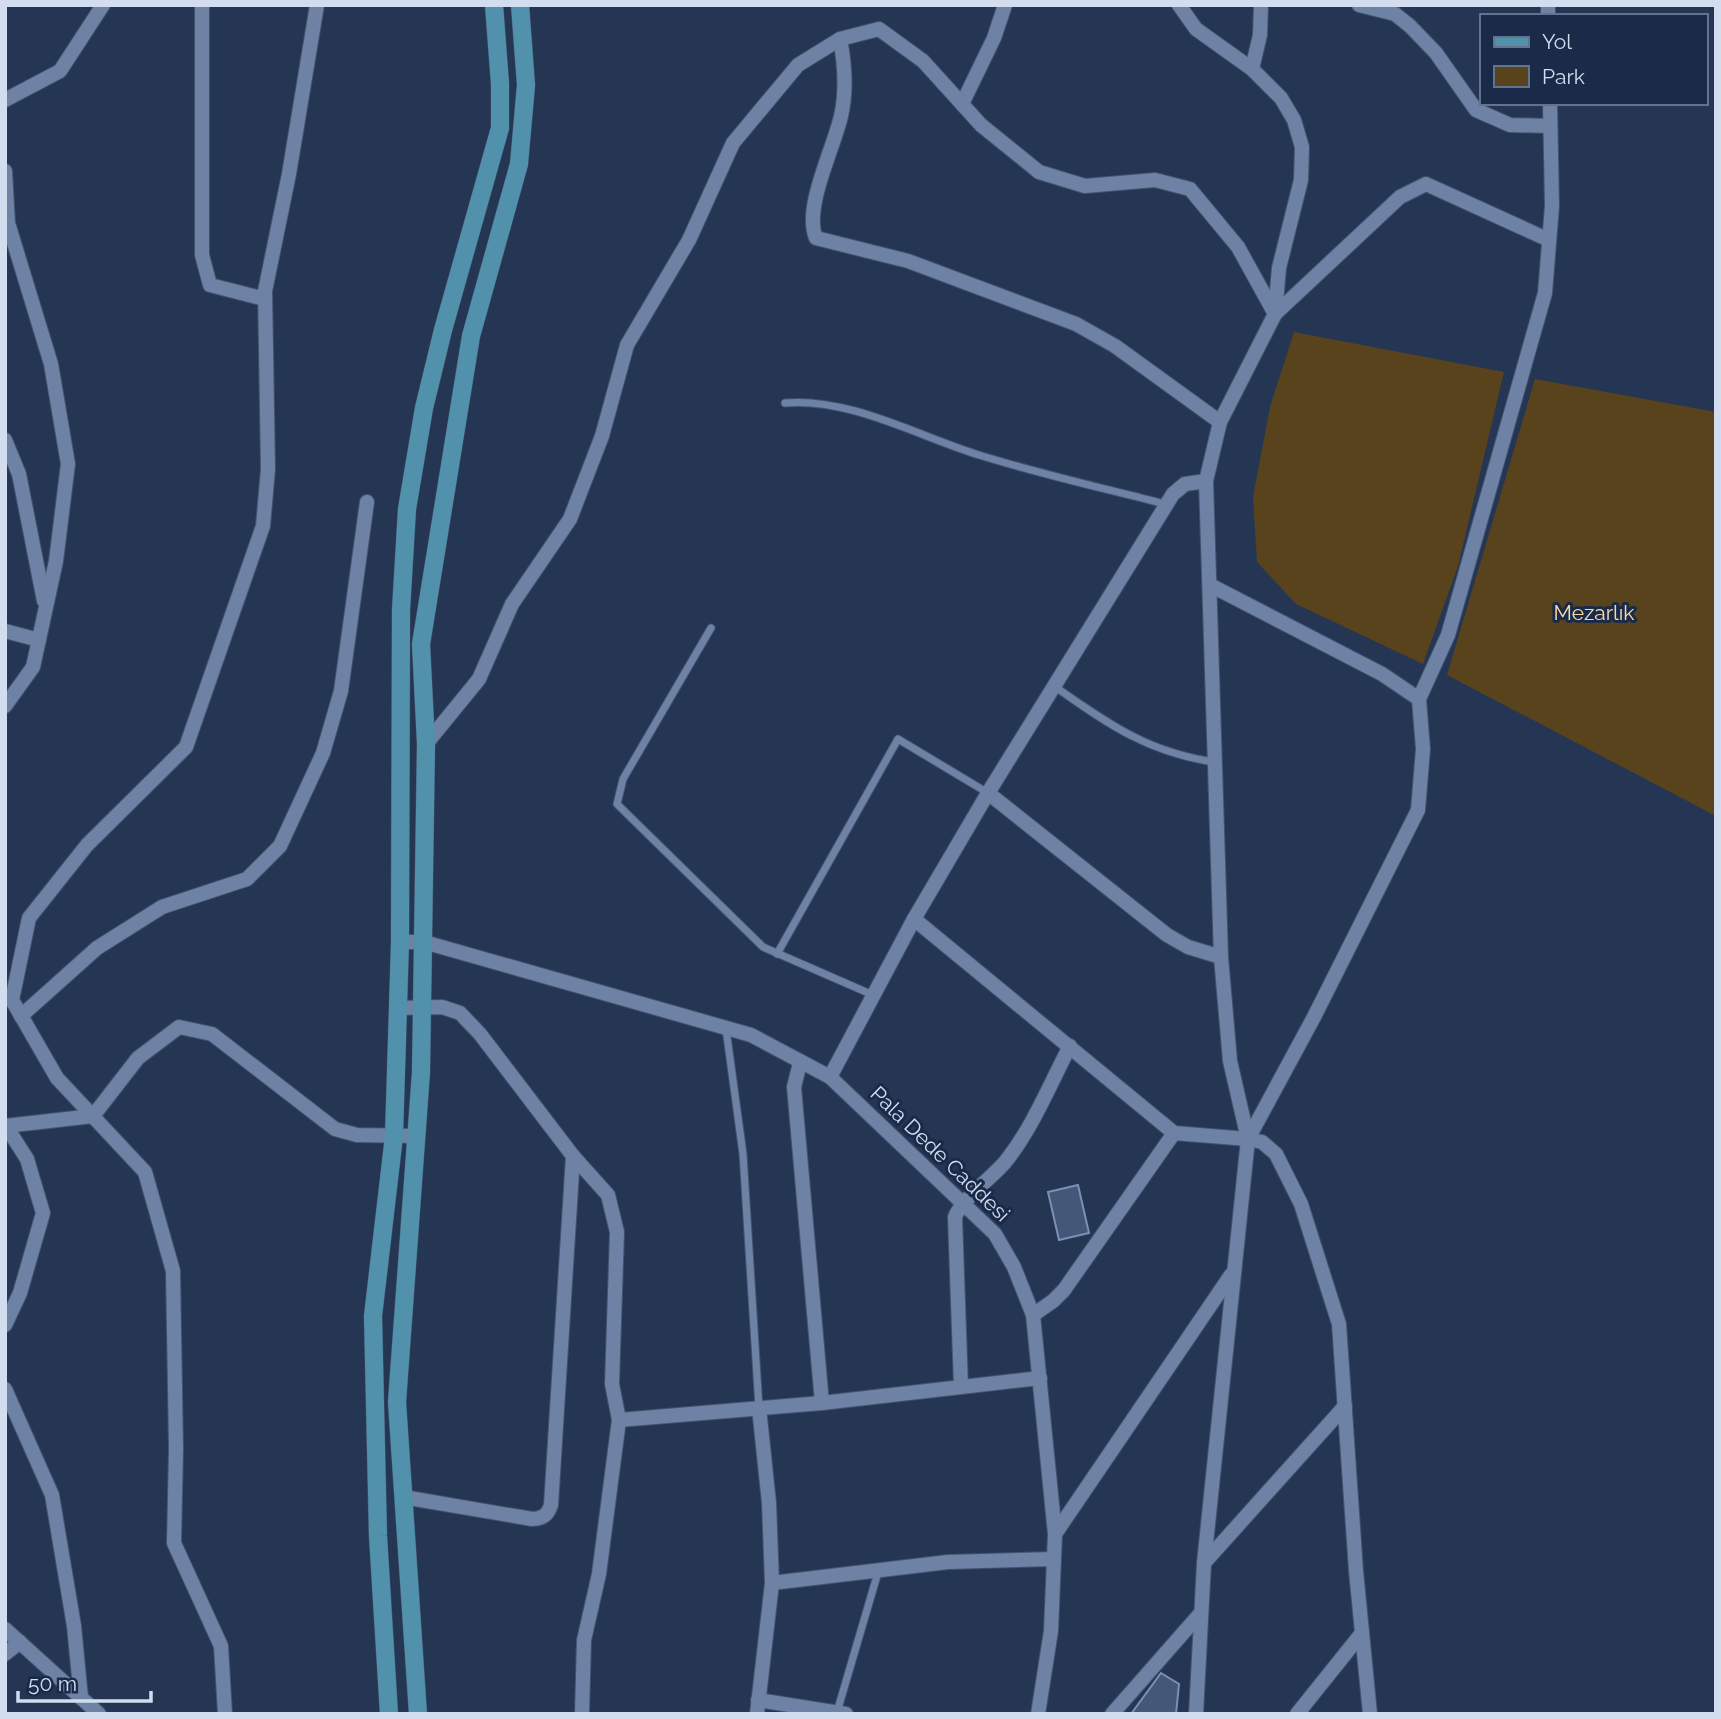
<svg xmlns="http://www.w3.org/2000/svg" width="1721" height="1719" viewBox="0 0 1721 1719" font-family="Raleway,sans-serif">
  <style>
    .green { fill: #58431d }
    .building { fill: #445778; stroke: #7b90b3; stroke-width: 2 }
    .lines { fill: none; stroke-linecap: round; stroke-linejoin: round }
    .lane-casing { stroke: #43536c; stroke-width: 9 }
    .street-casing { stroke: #43536c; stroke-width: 16 }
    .secondary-casing { stroke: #43536c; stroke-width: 19 }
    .lane { stroke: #6d82a4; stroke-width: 7 }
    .street { stroke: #6d82a4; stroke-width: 14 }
    .secondary { stroke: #5291ac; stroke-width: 18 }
    .labels { text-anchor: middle; stroke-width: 6; stroke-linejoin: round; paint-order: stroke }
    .park-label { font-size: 21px; fill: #fadba7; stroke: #1a2b49 }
    .street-label { font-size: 21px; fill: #d2ddf0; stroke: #1a2b49 }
  </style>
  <rect width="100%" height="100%" fill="#243654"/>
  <!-- green -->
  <g class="green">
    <path d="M1294,332L1504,372L1458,566L1423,664L1296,604L1257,562L1253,497L1270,407Z"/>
    <path d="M1535,379L1716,412V816L1447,675Z"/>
  </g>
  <!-- building -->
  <g class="building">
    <path d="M1078,1185L1089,1233L1059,1240L1048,1192Z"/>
    <path d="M1161,1673L1179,1684L1176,1714H1131Z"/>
  </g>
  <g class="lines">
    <defs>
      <g id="lane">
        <path d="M785,403C848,397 918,436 979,455C1040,474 1103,488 1165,504"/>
        <path d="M711,628L623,779L617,804L763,947L873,995"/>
        <path d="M1054,686C1107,723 1148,753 1215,762"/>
        <path d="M777,954L898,739L988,793"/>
        <path d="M726,1029L743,1154L759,1408"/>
        <path d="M837,1712L879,1569"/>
      </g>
      <g id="street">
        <path d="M202,5V255L210,285L265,299"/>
        <path d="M1179,5L1196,29L1252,69L1281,98L1294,120L1302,147L1301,180L1279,268L1275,314L1220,422L1206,481L1221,957L1230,1061L1248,1139"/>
        <path d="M1359,5L1395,14L1410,26L1436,53L1476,110L1510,125L1550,126"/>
        <path d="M1548,5V16"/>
        <path d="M840,39C845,65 847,90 841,116C834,148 803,208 816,238L908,261L1076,324L1115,346L1220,422"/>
        <path d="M1252,69L1260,35L1261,5"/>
        <path d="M5,100L60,71L103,5"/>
        <path d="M962,104L994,38L1005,5"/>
        <path d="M5,171L8,223L51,364L68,464L56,561L33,667L5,706"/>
        <path d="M5,440L19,474L44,601"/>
        <path d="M1210,585L1382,674L1419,699"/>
        <path d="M5,631L39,640"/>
        <path d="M426,744L479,679L512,604L570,519L602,436L627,345L689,240L733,143L798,65L840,39L879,29L923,61L981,125L1039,172L1085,186L1155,180L1190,189L1238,247L1275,314L1400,197L1426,184L1549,240"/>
        <path d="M988,793L1167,935L1188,947L1221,957"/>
        <path d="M914,919L1174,1133L1248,1139L1262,1142L1276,1154L1301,1204L1339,1324L1356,1571L1370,1714"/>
        <path d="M400,942H424L751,1035L830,1077L995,1234L1014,1267L1033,1315L1055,1534L1051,1631L1038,1714"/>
        <path d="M398,1008L442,1007L460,1013L480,1034L573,1156L608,1195L617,1232L612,1384L619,1420L599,1574L584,1640L582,1714"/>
        <path d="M21,1016L97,948L162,907L247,879L280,846L323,753L341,691L367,502"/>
        <path d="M800,1063L794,1087L822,1403"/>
        <path d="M830,1077L914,919L988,793L1173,494L1185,484L1206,481"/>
        <path d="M5,1126L93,1116L138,1058L179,1027L212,1034L335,1129L357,1135L417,1136"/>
        <path d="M1033,1315L1053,1301L1064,1290L1174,1133"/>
        <path d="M5,1325L20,1293L43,1213L27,1159L6,1126"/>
        <path d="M961,1387L955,1217C961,1200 993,1177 1006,1161C1033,1127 1050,1084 1070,1046"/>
        <path d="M5,1389L52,1495L74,1626L81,1698"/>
        <path d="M619,1420L822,1403L1040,1378"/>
        <path d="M403,1497L532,1519C542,1519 548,1515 551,1505L573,1156"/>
        <path d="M1055,1534L1231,1275"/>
        <path d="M1204,1563L1345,1406"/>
        <path d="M772,1583L948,1562L1054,1559"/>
        <path d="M5,1629L99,1714"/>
        <path d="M5,1654L20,1642"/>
        <path d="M758,1700L846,1714"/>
        <path d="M225,1714L221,1646L174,1543L176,1448L173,1271L145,1172L57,1078L12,1000L29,918L87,845L186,747L263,526L268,469L265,291L289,174L317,5"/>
        <path d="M757,1714L772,1583L769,1503L759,1408"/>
        <path d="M1112,1714L1199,1615"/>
        <path d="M1196,1714L1204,1563L1248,1139L1314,1017L1418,810L1423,749L1419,699L1448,635L1545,293L1552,206L1550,103"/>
        <path d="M1297,1714L1362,1633"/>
      </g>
      <g id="secondary">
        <path d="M389,1714L378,1536L373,1316L394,1136L400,942L401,610L407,509L424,408L443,330L500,128V84L494,5"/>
        <path d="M418,1714L397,1402L421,1072L426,744L421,644L471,336L519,164L526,85L520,5"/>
      </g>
    </defs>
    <!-- lane casing -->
    <use href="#lane" class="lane-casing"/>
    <!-- street casing -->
    <use href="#street" class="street-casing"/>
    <!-- secondary casing -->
    <use href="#secondary" class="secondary-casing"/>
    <!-- lane -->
    <use href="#lane" class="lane"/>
    <!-- street -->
    <use href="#street" class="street"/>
    <!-- secondary -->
    <use href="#secondary" class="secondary"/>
  </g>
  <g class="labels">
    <!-- park labels -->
    <g class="park-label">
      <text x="1594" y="620">Mezarlık</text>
    </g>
    <!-- street labels -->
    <g class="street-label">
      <text transform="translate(940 1154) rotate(44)" y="7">Pala Dede Caddesi</text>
    </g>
  </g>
  <!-- border -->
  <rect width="1721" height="1719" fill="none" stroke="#d2ddf0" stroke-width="14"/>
  <!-- legend -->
  <rect x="1480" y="14" width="228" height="91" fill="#1a2b49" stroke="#64728c" stroke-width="2"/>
  <rect x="1494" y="37" width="35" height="10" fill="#5291ac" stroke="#64728c" stroke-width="2"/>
  <text x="1542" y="49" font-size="21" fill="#d2ddf0">Yol</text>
  <rect x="1494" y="66" width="35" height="21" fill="#58431d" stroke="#64728c" stroke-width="2"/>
  <text x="1542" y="84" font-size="21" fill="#d2ddf0">Park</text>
  <!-- scale -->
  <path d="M18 1691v10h133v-10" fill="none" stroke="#d2ddf0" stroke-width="3.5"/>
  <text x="28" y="1691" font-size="21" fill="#d2ddf0" stroke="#1a2b49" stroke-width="5" paint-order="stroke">50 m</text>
</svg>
